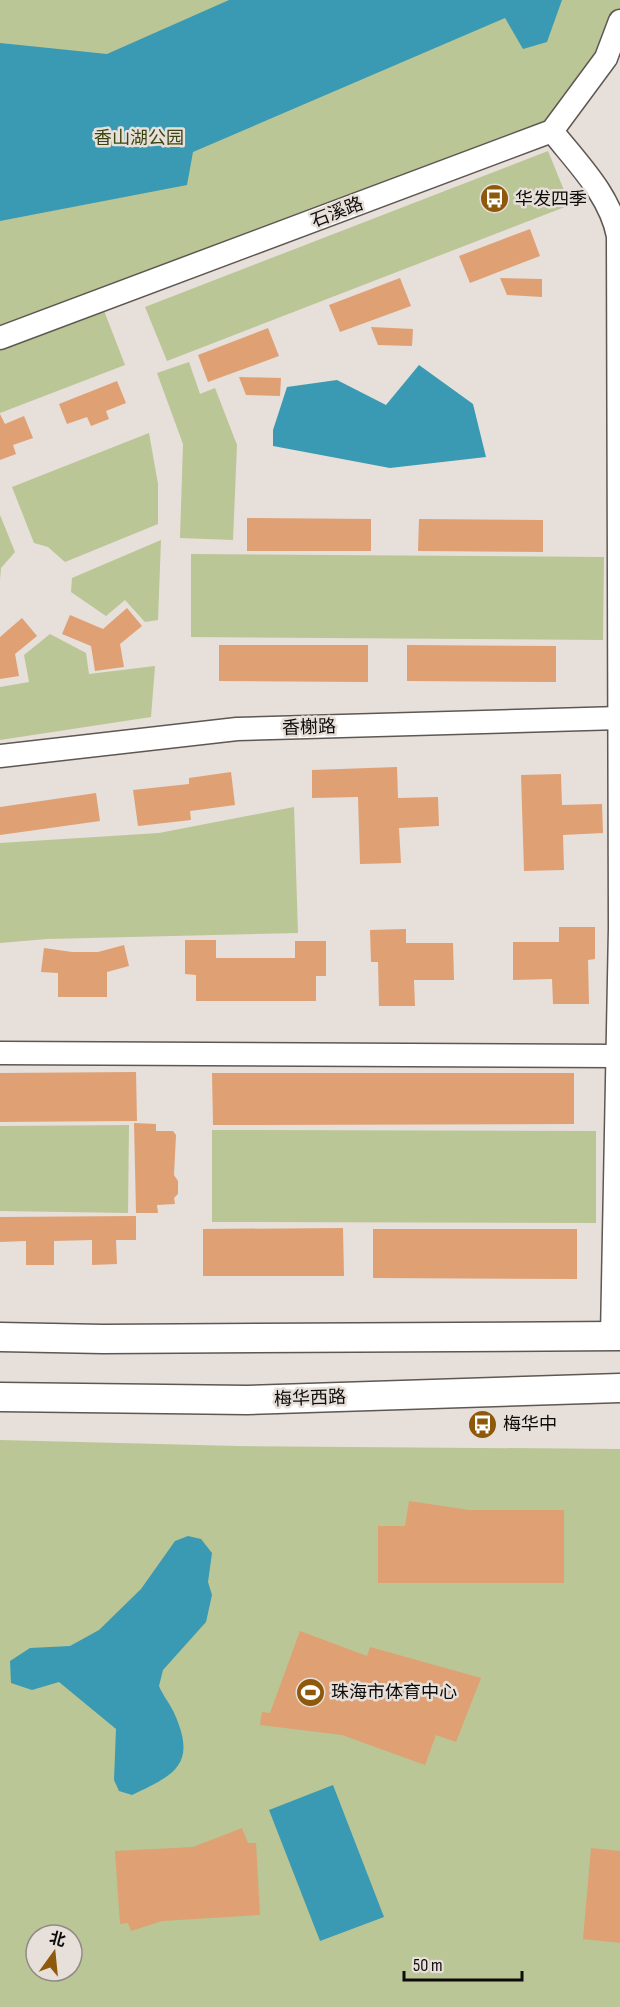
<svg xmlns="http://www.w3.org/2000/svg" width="620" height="2007" viewBox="0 0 620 2007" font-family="'Sofia Sans Condensed','Noto Sans SC',sans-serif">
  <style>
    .green { fill: #bac695; fill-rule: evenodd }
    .water { fill: #3a9ab3 }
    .building { fill: #dfa074 }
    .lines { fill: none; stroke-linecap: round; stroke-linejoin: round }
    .minor-casing { stroke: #5e5752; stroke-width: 25 }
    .major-casing { stroke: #5e5752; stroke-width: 31 }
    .minor { stroke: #fff; stroke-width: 22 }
    .major { stroke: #fff; stroke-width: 28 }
    .labels { text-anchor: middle; stroke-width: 5; stroke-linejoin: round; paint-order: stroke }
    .park-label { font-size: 18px; fill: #3c4510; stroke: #e7dfd9 }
    .poi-label { font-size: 18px; fill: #0e0c0a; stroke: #e7dfd9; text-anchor: start }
    .street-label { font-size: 18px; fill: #0e0c0a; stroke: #e7dfd9 }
  </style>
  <rect width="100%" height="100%" fill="#e7dfd9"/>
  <!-- green -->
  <g class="green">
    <path d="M0,0H620V21L552,131L0,338Z"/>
    <path d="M548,151L570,205L167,361L145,307Z"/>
    <path d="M103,308L125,365L0,413V347Z"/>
    <path d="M189,362L200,394L215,388L237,445L233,540L180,538L183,444L157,373Z"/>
    <path d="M149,433L158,484V524L65,562L48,547L34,543L12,487Z"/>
    <path d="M0,515L15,552L1,568L0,580Z"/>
    <path d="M161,540L158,620L145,622L125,600L106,616L71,592L72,578Z"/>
    <path d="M191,554L604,557L603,640L191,637Z"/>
    <path d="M50,634L86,653L89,674L155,666L151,717L0,740V687L29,682L24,655Z"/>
    <path d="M294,807L298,933L47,939L0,943V843L159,833Z"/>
    <path d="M129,1125L128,1213L0,1211V1126Z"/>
    <path d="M212,1130L596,1131V1223L212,1222Z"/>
    <path d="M0,1440L238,1446L620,1449V2007H0ZM36,1935H72V1971H36Z"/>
  </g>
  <!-- water -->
  <g class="water">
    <path d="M229,0H562L547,42L523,49L505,18L193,152L187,185L0,221V43L107,54Z"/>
    <path d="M419,365L473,404L486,457L390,468L273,446V430L287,387L337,380L386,405Z"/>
    <path d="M188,1536L201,1539L212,1553L208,1582L212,1595L206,1622L163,1670L159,1686C163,1696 171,1705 175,1715C197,1765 174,1775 132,1795L119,1791L114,1780L116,1729L59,1682L32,1690L11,1683L10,1661L30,1648L70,1646L99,1630L141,1589L175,1541Z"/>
    <path d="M333,1785L384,1917L320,1941L269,1810Z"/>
  </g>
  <!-- building -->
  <g class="building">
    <path d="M530,229L540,256L470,283L459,256Z"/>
    <path d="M400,278L411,306L340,332L329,305Z"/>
    <path d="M500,278L542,279V297L507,295Z"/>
    <path d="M371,327L413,329L412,346L378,345Z"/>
    <path d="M268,328L279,356L208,382L198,355Z"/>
    <path d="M239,377L281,378L280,396L246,395Z"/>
    <path d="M117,381L126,403L106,411L109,419L91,426L87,417L67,424L59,404Z"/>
    <path d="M0,414L5,424L24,416L33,438L13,445L16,454L0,460Z"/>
    <path d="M247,518L371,519V551H247Z"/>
    <path d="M419,519L543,520V552L418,551Z"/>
    <path d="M127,608L142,626L120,644L124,667L95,671L91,646L62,634L70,615L103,629Z"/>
    <path d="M22,618L37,636L15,654L19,676L0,679V637Z"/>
    <path d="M219,645H368V682L219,681Z"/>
    <path d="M407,645L556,646V682L407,681Z"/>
    <path d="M397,767L398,798L438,797L439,826L399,828L401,863L360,864L358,797L312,798V770Z"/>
    <path d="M231,772L235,805L190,811L191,820L138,826L133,790L189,784V778Z"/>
    <path d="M561,774L562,805L602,804L603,833L563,835L564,870L524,871L521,775Z"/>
    <path d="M96,793L100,821L0,835V807Z"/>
    <path d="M559,927H595V959L588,960L589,1004H553L552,979L513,980V942H559Z"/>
    <path d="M406,929V943H453L454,980H414L415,1006H379L378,962H371L370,930Z"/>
    <path d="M185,940H216V958H295V941H326V976H316V1001H196V975L185,974Z"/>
    <path d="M124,945L129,966L107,972V997H58V973L41,972L44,948L72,952H98Z"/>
    <path d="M136,1072L137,1121L0,1122V1073Z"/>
    <path d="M212,1073H574V1124L213,1125Z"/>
    <path d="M134,1123L156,1124V1131H173L176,1135L174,1175L178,1181V1194L174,1198L175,1204L157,1205L158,1213H136Z"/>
    <path d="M136,1216V1240H116L117,1264L92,1265V1240L54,1241V1265H26V1241L0,1242V1217Z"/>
    <path d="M343,1228L344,1276H203V1229Z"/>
    <path d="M373,1229H577V1279L373,1278Z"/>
    <path d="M409,1501L469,1510H564V1583H378V1526H405Z"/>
    <path d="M300,1631L367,1656L370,1647L481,1678L456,1742L436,1735L425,1765L342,1735L260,1725L262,1712L270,1713Z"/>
    <path d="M242,1828L248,1843H256L260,1915L162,1921L131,1931L128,1923L120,1924L115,1851L193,1847Z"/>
    <path d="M591,1848L620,1851V1943L583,1939Z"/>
  </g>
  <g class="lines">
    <defs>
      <g id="minor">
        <path d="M552,131C578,164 610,195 618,236L620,928L612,1336"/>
        <path d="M0,338L552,131L606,58L620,21"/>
        <path d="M0,756L237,729L620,718"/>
        <path d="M0,1053L617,1056L620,1053"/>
      </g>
      <g id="major">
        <path d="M0,1337L103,1339L620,1336"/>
        <path d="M0,1397L247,1400L620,1388"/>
      </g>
    </defs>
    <!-- minor casing -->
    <use href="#minor" class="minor-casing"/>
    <!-- major casing -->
    <use href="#major" class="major-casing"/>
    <!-- minor -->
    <use href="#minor" class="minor"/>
    <!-- major -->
    <use href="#major" class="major"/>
  </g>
  <!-- icons -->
  <defs>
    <symbol id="bus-disc" viewBox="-11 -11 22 22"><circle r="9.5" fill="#8e590b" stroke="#e7dfd9"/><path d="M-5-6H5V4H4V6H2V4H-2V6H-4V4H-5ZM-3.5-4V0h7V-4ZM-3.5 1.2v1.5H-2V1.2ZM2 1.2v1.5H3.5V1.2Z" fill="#fff"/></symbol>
    <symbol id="stadium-disc" viewBox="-11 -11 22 22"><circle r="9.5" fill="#8e590b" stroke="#e7dfd9"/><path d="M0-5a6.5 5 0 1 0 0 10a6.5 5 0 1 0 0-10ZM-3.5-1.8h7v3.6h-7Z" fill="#fff"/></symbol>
  </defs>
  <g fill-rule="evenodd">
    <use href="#bus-disc" x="478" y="182" width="33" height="33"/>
    <use href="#bus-disc" x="466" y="1408" width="33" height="33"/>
    <use href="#stadium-disc" x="294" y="1676" width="33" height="33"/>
  </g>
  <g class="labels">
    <!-- park labels -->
    <g class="park-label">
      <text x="139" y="144">香山湖公园</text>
    </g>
    <!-- poi labels -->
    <g class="poi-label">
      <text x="515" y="205">华发四季</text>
      <text x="503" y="1430">梅华中</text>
      <text x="331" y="1698">珠海市体育中心</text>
    </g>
    <!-- street labels -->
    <g class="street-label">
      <text transform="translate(337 212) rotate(-21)" y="6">石溪路</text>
      <text transform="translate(309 727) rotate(-2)" y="6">香榭路</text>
      <text transform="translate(310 1398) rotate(-2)" y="6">梅华西路</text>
    </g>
  </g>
  <!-- north arrow -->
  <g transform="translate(54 1953) rotate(15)"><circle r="28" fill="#e7dfd9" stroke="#908b86" stroke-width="1.5"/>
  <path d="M0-4.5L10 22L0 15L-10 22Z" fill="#8e590b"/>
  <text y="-9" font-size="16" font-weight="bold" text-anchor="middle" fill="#0e0c0a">北</text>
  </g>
  <!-- scale -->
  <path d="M404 1971v9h118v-9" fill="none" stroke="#0e0c0a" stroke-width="3"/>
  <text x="413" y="1971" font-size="18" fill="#0e0c0a" stroke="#e7dfd9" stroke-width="4.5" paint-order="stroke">50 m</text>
</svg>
